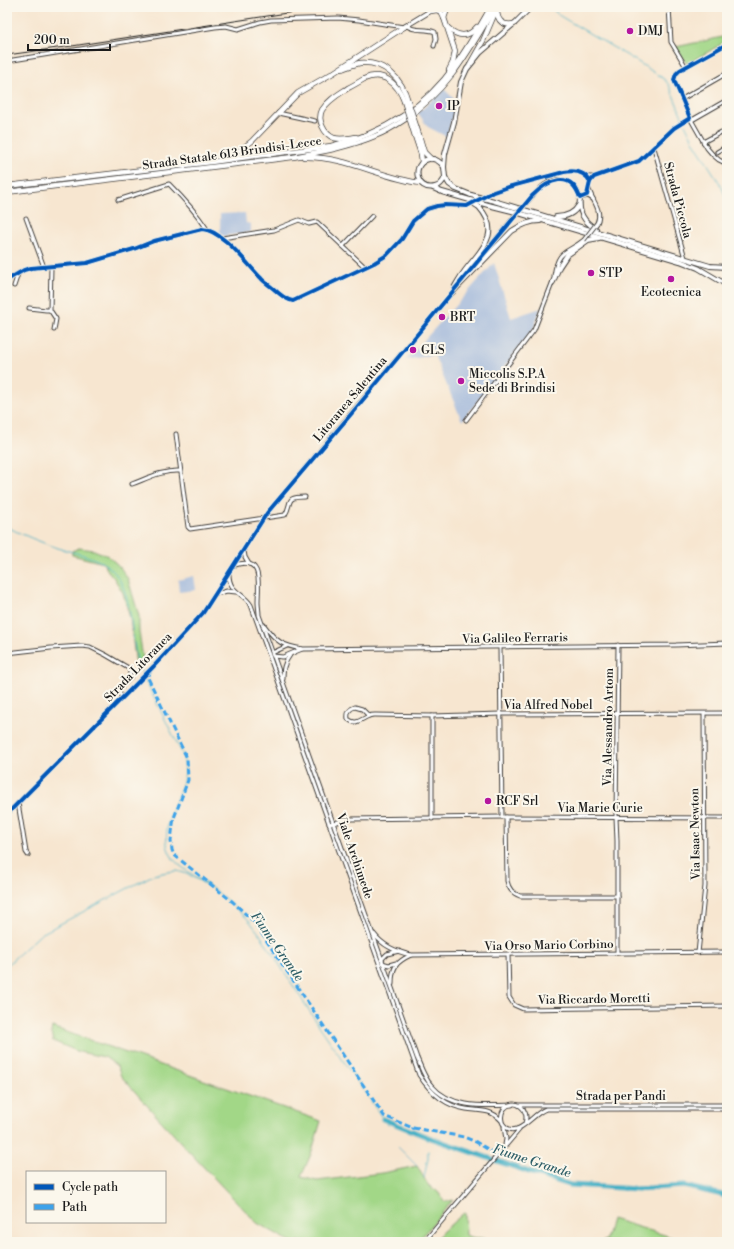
<svg xmlns="http://www.w3.org/2000/svg" width="734" height="1249" viewBox="0 0 734 1249" font-family="'Libre Bodoni',serif">
  <style>
    .industrial { fill: #b6c6de }
    .green { fill: #a2d787; stroke: #5f7a52 }
    .lines { fill: none; stroke-linecap: round; stroke-linejoin: round }
    .stream { stroke: #47b1c6; stroke-width: 1 }
    .canal { stroke: #47b1c6; stroke-width: 3 }
    .river { stroke: #47b1c6; stroke-width: 5 }
    .minor-casing { stroke: #3d3a37; stroke-width: 5 }
    .major-casing { stroke: #3d3a37; stroke-width: 6 }
    .highway-casing { stroke: #3d3a37; stroke-width: 6 }
    .minor { stroke: #fff; stroke-width: 3 }
    .major { stroke: #fff; stroke-width: 4 }
    .highway { stroke: #fff; stroke-width: 4.5 }
    .rail { stroke: #1c1c1c; stroke-width: 1 }
    .minor-bridge-casing { stroke: #3d3a37; stroke-width: 5; stroke-linecap: butt }
    .major-bridge-casing { stroke: #3d3a37; stroke-width: 6; stroke-linecap: butt }
    .highway-bridge-casing { stroke: #3d3a37; stroke-width: 6; stroke-linecap: butt }
    .minor-bridge { stroke: #fff; stroke-width: 3 }
    .major-bridge { stroke: #fff; stroke-width: 4 }
    .highway-bridge { stroke: #fff; stroke-width: 4.5 }
    .quiet { stroke: #3da2ea; stroke-width: 3; stroke-dasharray: 6 3; stroke-linecap: butt }
    .cycleway-casing { stroke: #fbf7ec; stroke-width: 6 }
    .cycleway { stroke: #0057b8; stroke-width: 4 }
    .poi-dot { fill: #b5179e; stroke: #fbf7ec; stroke-width: 1.5 }
    .labels { text-anchor: middle; stroke-width: 4; stroke-linejoin: round; paint-order: stroke }
    .poi-label { font-size: 12px; fill: #1c1c1c; stroke: #fbf7ec; text-anchor: start }
    .street-label { font-size: 12px; fill: #1c1c1c; stroke: #fbf7ec }
    .water-label { font-size: 13px; font-style: italic; fill: #2f5f68; stroke: #fbf7ec }
  </style>
  <rect width="100%" height="100%" fill="#fbf7ec"/>
  <filter id="ink" filterUnits="userSpaceOnUse"><feTurbulence type="fractalNoise" baseFrequency=".025" numOctaves="2"/><feDisplacementMap in="SourceGraphic" scale="8" xChannelSelector="R" yChannelSelector="G"/><feConvolveMatrix kernelMatrix="1 2 1 2 8 2 1 2 1" color-interpolation-filters="sRGB"/></filter>
  <filter id="wash" filterUnits="userSpaceOnUse"><feTurbulence type="fractalNoise" baseFrequency=".012" numOctaves="4" result="noise"/><feDisplacementMap in="SourceGraphic" scale="16" xChannelSelector="R" yChannelSelector="G"/><feGaussianBlur stdDeviation="0.9" result="paint"/><feColorMatrix in="noise" values="0 0 0 0 0 0 0 0 0 0 0 0 0 0 0 0 0 1.4 0 .05"/><feComposite in="paint" operator="in"/></filter>
  <g filter="url(#wash)">
    <rect width="100%" height="100%" fill="#f7e6d0"/>
    <!-- industrial -->
    <g class="industrial">
      <path d="M444,89L455,100L453,115L447,137L428,127L418,113Z"/>
      <path d="M245,213L246,223L251,224V232L224,236L220,234V214Z"/>
      <path d="M494,263L511,318L541,308L533,330L462,421L434,355L406,360Z"/>
      <path d="M194,576L196,590L179,592L178,580Z"/>
    </g>
    <!-- green -->
    <g class="green">
      <path d="M727,36V41L687,64L676,47Z"/>
      <path d="M79,548L94,550L108,556L120,567L128,579L139,616V631L143,659L145,662L139,669L136,665L134,650L130,618L123,593L114,578L110,574L103,563L72,555V551Z"/>
      <path d="M52,1027L321,1121L311,1154L301,1177L317,1181L382,1173L417,1166L428,1185L438,1192L445,1202L453,1200L417,1242H292L284,1238L257,1223L194,1157L153,1112L121,1076L117,1066L105,1057L79,1052L53,1041L51,1033Z"/>
      <path d="M465,1212L466,1235C474,1240 482,1235 490,1242H436L441,1233Z"/>
      <path d="M612,1219L681,1240L687,1242H602L606,1240Z"/>
    </g>
    <g class="lines">
      <!-- stream -->
      <g class="stream">
        <path d="M550,7L560,16L638,62L664,79L669,85L683,119"/>
        <path d="M685,124L695,144L719,182L727,199"/>
        <path d="M7,527C23,535 40,542 58,548C74,553 99,557 111,569C121,578 125,591 128,604C133,625 133,657 143,675"/>
        <path d="M144,678L183,755C184,762 186,770 184,777C179,801 156,832 172,857C177,866 200,879 209,886"/>
        <path d="M7,965L41,934L153,875L167,872L177,871L188,874L215,890L248,919L261,936L316,1021L383,1119L388,1125"/>
        <path d="M398,1147L417,1166"/>
        <path d="M424,1178L428,1158V1151"/>
      </g>
      <!-- canal -->
      <path class="canal" d="M425,1136L427,1139"/>
      <!-- river -->
      <path class="river" d="M383,1119L425,1136L526,1171L570,1185L638,1189L684,1186L727,1196"/>
    </g>
  </g>
  <g filter="url(#ink)">
    <g class="lines">
      <defs>
        <g id="minor">
          <path d="M669,7L671,42L686,67"/>
          <path d="M407,26C415,32 425,28 435,32L436,39L434,46"/>
          <path d="M727,44L680,70L676,74L674,80L690,118L707,148L713,155L719,160L727,164"/>
          <path d="M7,61L215,27L226,26L238,29L260,22L271,20L338,18L359,20L404,27"/>
          <path d="M682,99L727,73"/>
          <path d="M278,113L315,121"/>
          <path d="M692,120L727,100"/>
          <path d="M703,142L727,129"/>
          <path d="M654,148L685,258"/>
          <path d="M717,152L727,146"/>
          <path d="M587,177H594L639,161L674,128L690,118"/>
          <path d="M589,189C592,201 603,210 597,223"/>
          <path d="M118,200L169,184C183,198 196,212 207,229"/>
          <path d="M525,205C535,193 549,174 567,181C575,185 578,190 580,198L588,196L593,199"/>
          <path d="M26,218L44,267"/>
          <path d="M222,238L274,230L299,220L309,224L317,222L365,267"/>
          <path d="M343,246L372,216"/>
          <path d="M51,267L50,310L56,319L54,330"/>
          <path d="M466,276L513,218"/>
          <path d="M554,276C558,248 567,254 584,240"/>
          <path d="M7,280L24,270L31,268L87,263L134,249L154,241L202,229C222,230 247,264 261,278C265,283 271,286 275,290C281,295 286,300 293,301L374,263L387,255L402,239L413,221L427,209L437,206L445,205L467,206L491,193L508,187L564,172C575,170 585,171 590,182"/>
          <path d="M14,286L18,274"/>
          <path d="M29,308L46,310H50"/>
          <path d="M466,420L534,330L553,281"/>
          <path d="M176,434L188,527L190,529L285,515C293,502 284,497 305,497"/>
          <path d="M132,484C148,478 163,470 180,471"/>
          <path d="M244,551L245,557L249,564"/>
          <path d="M235,565C264,556 258,585 258,602C258,606 259,611 259,615L417,1058C421,1067 424,1077 431,1085C451,1109 484,1106 512,1105"/>
          <path d="M229,574C229,593 243,592 251,605L419,1075C430,1092 445,1106 466,1109C480,1111 491,1109 501,1120"/>
          <path d="M216,594L227,591L236,592"/>
          <path d="M264,625C276,642 283,646 303,649L676,645L727,643"/>
          <path d="M500,647L502,817"/>
          <path d="M7,653L51,648L82,646L90,647L106,655L130,669V678L119,689V692L122,698"/>
          <path d="M272,653L287,646"/>
          <path d="M273,656L283,657L302,649"/>
          <path d="M283,679C283,669 284,663 290,655"/>
          <path d="M369,716L362,709L355,707C349,709 347,712 348,719C356,726 361,719 369,716C371,715 373,715 375,715L432,716L501,714L727,713"/>
          <path d="M432,716V819"/>
          <path d="M18,803L26,852L28,855"/>
          <path d="M7,814L154,666L203,613L267,513L451,294"/>
          <path d="M506,817L507,881C509,889 512,893 520,896H617"/>
          <path d="M329,824L350,819L502,817L727,818"/>
          <path d="M374,934C383,946 397,952 411,955"/>
          <path d="M617,953V841L616,817L618,645"/>
          <path d="M698,953L705,886L704,714"/>
          <path d="M508,954L509,997L514,1005L523,1009L727,1006"/>
          <path d="M381,960L387,954L399,951"/>
          <path d="M382,963L389,965L396,963"/>
          <path d="M392,984C392,967 396,962 411,955L727,952"/>
          <path d="M519,1105H727"/>
          <path d="M525,1123C530,1109 515,1097 504,1109C502,1112 501,1117 502,1121C502,1124 505,1126 507,1128C520,1136 533,1113 546,1109H727"/>
          <path d="M504,1127L506,1139L505,1145"/>
          <path d="M424,1242L519,1130"/>
        </g>
        <g id="major">
          <path d="M404,27L437,7"/>
          <path d="M444,167C441,162 435,158 429,159C410,163 416,192 435,187C440,186 443,182 445,177"/>
          <path d="M433,188L442,192L470,200"/>
          <path d="M471,195L456,189L449,184L445,177L444,167L445,154L454,122L461,82L467,69L480,53L516,22L531,7"/>
          <path d="M580,198C578,213 584,222 596,229"/>
          <path d="M494,201L710,266L727,267"/>
          <path d="M492,206L512,211L680,261L698,268L727,285"/>
          <path d="M556,217C566,217 574,214 579,205"/>
          <path d="M553,282L559,267L567,255L588,240L599,238"/>
          <path d="M454,288C457,283 460,277 464,272C480,250 503,234 479,207"/>
          <path d="M451,294L512,231C521,225 529,221 540,221"/>
        </g>
        <g id="highway">
          <path d="M441,7V12L444,18L455,51L453,62L449,70"/>
          <path d="M497,10C497,21 503,26 514,24"/>
          <path d="M431,11L437,10L441,12"/>
          <path d="M444,18L448,7"/>
          <path d="M448,28C458,37 468,38 477,27"/>
          <path d="M470,64L483,41L497,8"/>
          <path d="M342,69C348,67 354,64 360,63C385,61 402,79 408,101"/>
          <path d="M419,135L424,152L431,159"/>
          <path d="M415,136L421,154L422,162"/>
          <path d="M356,137C349,138 341,140 334,138C324,134 317,120 322,110C328,100 339,94 348,88C354,85 359,82 364,79C383,70 398,84 404,101"/>
          <path d="M304,157C345,156 381,178 420,183"/>
          <path d="M220,159L242,149L252,141L298,93L333,73L404,27"/>
          <path d="M7,186L211,162L331,146C382,134 426,107 456,64C469,46 480,26 491,7"/>
          <path d="M7,192L293,157C320,152 349,147 375,136C386,132 395,126 404,120C449,89 468,52 495,7"/>
        </g>
      </defs>
      <!-- minor casing -->
      <use href="#minor" class="minor-casing"/>
      <!-- major casing -->
      <use href="#major" class="major-casing"/>
      <!-- highway casing -->
      <use href="#highway" class="highway-casing"/>
      <!-- minor -->
      <use href="#minor" class="minor"/>
      <!-- major -->
      <use href="#major" class="major"/>
      <!-- highway -->
      <use href="#highway" class="highway"/>
      <!-- rail -->
      <path class="rail" d="M7,55L72,46L326,7"/>
      <defs>
        <g id="minor-bridge">
          <path d="M513,218L525,205"/>
          <path d="M584,240L597,223"/>
        </g>
        <g id="major-bridge">
          <path d="M471,195L494,201"/>
          <path d="M470,200L492,206"/>
          <path d="M471,202L479,207"/>
        </g>
        <g id="highway-bridge">
          <path d="M404,101L415,136"/>
          <path d="M408,101L419,135"/>
        </g>
      </defs>
      <!-- minor-bridge casing -->
      <use href="#minor-bridge" class="minor-bridge-casing"/>
      <!-- major-bridge casing -->
      <use href="#major-bridge" class="major-bridge-casing"/>
      <!-- highway-bridge casing -->
      <use href="#highway-bridge" class="highway-bridge-casing"/>
      <!-- minor-bridge -->
      <use href="#minor-bridge" class="minor-bridge"/>
      <!-- major-bridge -->
      <use href="#major-bridge" class="major-bridge"/>
      <!-- highway-bridge -->
      <use href="#highway-bridge" class="highway-bridge"/>
      <!-- quiet -->
      <g class="quiet">
        <path d="M151,670L148,678L187,758L188,780L174,818L173,824L171,841L172,850L174,855L233,902L254,922L384,1116L413,1128L412,1129"/>
        <path d="M413,1128L464,1137L476,1142L499,1156"/>
      </g>
      <defs>
        <g id="cycleway">
          <path d="M7,280L24,270L31,268L87,263L134,249L154,241L202,229C222,230 247,264 261,278C265,283 271,286 275,290C281,295 286,300 293,301L374,263L387,255L402,239L413,221L427,209L437,206L445,205L467,206L491,193L508,187L564,172C575,170 585,171 590,182"/>
          <path d="M7,814L154,666L203,613L267,513L352,413L532,196C548,180 571,169 580,198L587,195L590,182L594,177L639,161L674,128L690,118L674,80L676,74L680,70L727,44"/>
        </g>
      </defs>
      <!-- cycleway casing -->
      <use href="#cycleway" class="cycleway-casing"/>
      <!-- cycleway -->
      <use href="#cycleway" class="cycleway"/>
    </g>
  </g>
  <!-- markers -->
  <g class="poi-dot">
    <circle cx="630" cy="31" r="4"/>
    <circle cx="439" cy="106" r="4"/>
    <circle cx="591" cy="273" r="4"/>
    <circle cx="671" cy="279" r="4"/>
    <circle cx="442" cy="317" r="4"/>
    <circle cx="413" cy="350" r="4"/>
    <circle cx="461" cy="381" r="4"/>
    <circle cx="488" cy="801" r="4"/>
  </g>
  <g class="labels">
    <!-- poi labels -->
    <g class="poi-label">
      <text x="638" y="35">DMJ</text>
      <text x="447" y="110">IP</text>
      <text x="599" y="277">STP</text>
      <text x="671" y="296" text-anchor="middle">Ecotecnica</text>
      <text x="450" y="321">BRT</text>
      <text x="421" y="354">GLS</text>
      <text x="469" y="378">Miccolis S.P.A<tspan x="469" dy="14">Sede di Brindisi</tspan></text>
      <text x="496" y="805">RCF Srl</text>
    </g>
    <!-- street labels -->
    <g class="street-label">
      <text transform="translate(232 153) rotate(-8)" y="4">Strada Statale 613 Brindisi-Lecce</text>
      <text transform="translate(678 200) rotate(75)" y="4">Strada Piccola</text>
      <text transform="translate(350 399) rotate(-50)" y="4">Litoranea Salentina</text>
      <text transform="translate(515 638) rotate(-1)" y="4">Via Galileo Ferraris</text>
      <text transform="translate(138 667) rotate(-46)" y="4">Strada Litoranea</text>
      <text x="548" y="709">Via Alfred Nobel</text>
      <text transform="translate(608 727) rotate(-89)" y="4">Via Alessandro Artom</text>
      <text x="600" y="812">Via Marie Curie</text>
      <text transform="translate(695 834) rotate(-91)" y="4">Via Isaac Newton</text>
      <text transform="translate(355 856) rotate(71)" y="4">Viale Archimede</text>
      <text transform="translate(549 945) rotate(-1)" y="4">Via Orso Mario Corbino</text>
      <text transform="translate(594 999) rotate(-1)" y="4">Via Riccardo Moretti</text>
      <text x="621" y="1100">Strada per Pandi</text>
    </g>
    <!-- water labels -->
    <g class="water-label">
      <text transform="translate(278 946) rotate(55)" y="5">Fiume Grande</text>
      <text transform="translate(532 1160) rotate(18)" y="5">Fiume Grande</text>
    </g>
  </g>
  <!-- margin -->
  <rect width="734" height="1249" fill="none" stroke="#fbf7ec" stroke-width="24"/>
  <!-- legend -->
  <rect x="26" y="1171" width="140" height="52" fill="#fbf7ec" stroke="#a29f99"/>
  <rect x="34" y="1184" width="20" height="6" fill="#0057b8" stroke="#a29f99"/>
  <text x="62" y="1191" font-size="12" fill="#1c1c1c">Cycle path</text>
  <rect x="34" y="1204" width="20" height="6" fill="#3da2ea" stroke="#a29f99"/>
  <text x="62" y="1211" font-size="12" fill="#1c1c1c">Path</text>
  <!-- scale -->
  <path d="M28 44v6h82v-6" fill="none" stroke="#1c1c1c" stroke-width="2"/>
  <text x="34" y="44" font-size="12" fill="#1c1c1c" stroke="#fbf7ec" stroke-width="3" paint-order="stroke">200 m</text>
</svg>
